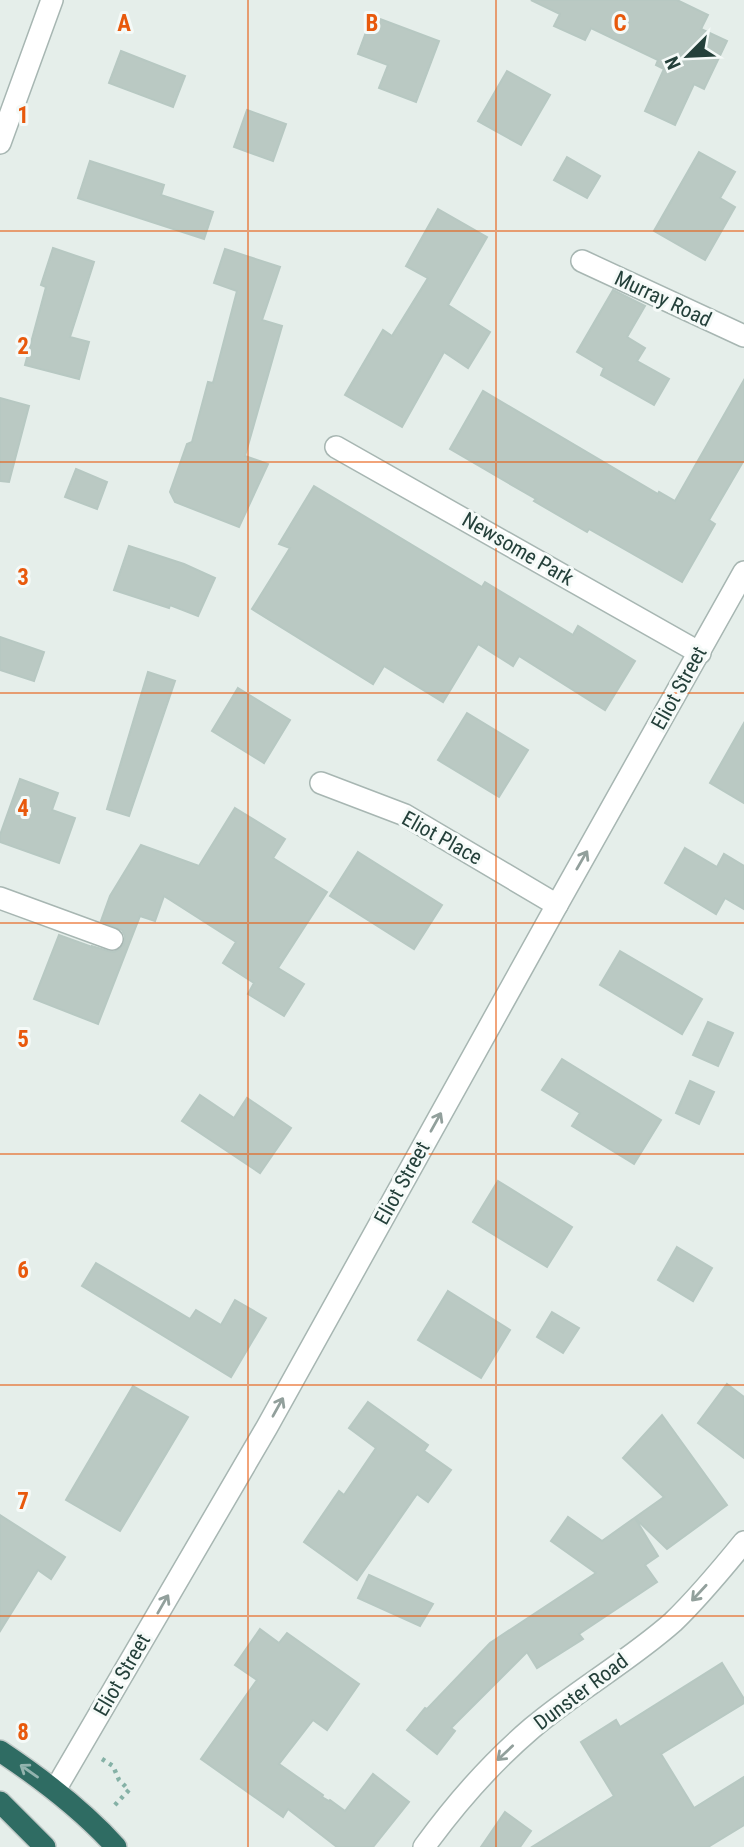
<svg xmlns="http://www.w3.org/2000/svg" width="744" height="1847" viewBox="0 0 744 1847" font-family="'Roboto Condensed',sans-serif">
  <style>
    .building { fill: #bac9c3; stroke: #b7c8c2; stroke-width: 2 }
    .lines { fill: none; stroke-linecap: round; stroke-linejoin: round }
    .street-casing { stroke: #a7b6b2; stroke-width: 24 }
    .highway-casing { stroke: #c2cac8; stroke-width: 24 }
    .path { stroke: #85b1a6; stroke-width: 4.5; stroke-dasharray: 3.5 5; stroke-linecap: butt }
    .street { stroke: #fff; stroke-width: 21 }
    .highway { stroke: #2f6c63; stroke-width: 21 }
    .oneway { stroke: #92a09c }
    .oneway2 { stroke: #92b3ae }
    .grid { fill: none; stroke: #e8590c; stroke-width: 2; stroke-opacity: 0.55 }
    .labels { text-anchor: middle; stroke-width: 6; stroke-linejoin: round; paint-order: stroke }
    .street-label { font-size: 21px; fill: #24403a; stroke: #f5faf8 }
    .grid-label { font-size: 23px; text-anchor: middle; font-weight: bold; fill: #e8590c; stroke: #f5faf8; stroke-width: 6; stroke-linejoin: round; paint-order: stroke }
  </style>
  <rect width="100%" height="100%" fill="#e5eeea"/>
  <!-- building -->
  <g class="building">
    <path d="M531,0H677L708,15L701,29L727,41L704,89L694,84L675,125L645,111L664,69L656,65L658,60L591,28L585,40L554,26L560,14Z"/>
    <path d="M372,16L439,41L416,102L379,88L388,65L358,54Z"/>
    <path d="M121,51L185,76L173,107L109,83Z"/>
    <path d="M507,71L550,95L521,145L478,121Z"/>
    <path d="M247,110L286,124L273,161L234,147Z"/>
    <path d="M699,152L735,172L720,198L735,207L705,260L654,231Z"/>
    <path d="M567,157L600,176L587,198L554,180Z"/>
    <path d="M90,161L164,185L161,195L213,212L204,239L78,198Z"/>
    <path d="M438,209L487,237L448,305L490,332L468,368L444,352L402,427L345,395L383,330L392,336L428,278L406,266Z"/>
    <path d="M53,248L94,262L70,337L89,342L79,379L25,365L46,287L41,285Z"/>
    <path d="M225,249L280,267L262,320L282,326L245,456L268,464L239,527L175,502L170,492L187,444L192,442L208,382L213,383L237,291L214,283Z"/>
    <path d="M613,290L645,306L627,337L645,348L637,361L669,379L654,405L601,375L604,368L577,352Z"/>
    <path d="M744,380V460L709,520L715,524L682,582L589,529L587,532L534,501L536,499L450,449L483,391L658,494L659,492L675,501Z"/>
    <path d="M0,398L29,406L9,482L0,481Z"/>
    <path d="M76,469L107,482L97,509L65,497Z"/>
    <path d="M314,486L482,587L485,582L573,635L578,626L635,661L605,710L519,656L513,666L478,644L443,702L384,666L373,684L252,609L290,548L279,544Z"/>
    <path d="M129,546L184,564L215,578L198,616L170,605L169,608L114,590Z"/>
    <path d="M0,637L44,652L34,681L0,670Z"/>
    <path d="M148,672L175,681L129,816L107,809Z"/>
    <path d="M238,688L290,720L264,763L212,731Z"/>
    <path d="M467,713L528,750L499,797L438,760Z"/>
    <path d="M744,723V803L710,783Z"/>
    <path d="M20,779L58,793L52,810L75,818L59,863L0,842V835Z"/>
    <path d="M235,808L285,839L273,858L327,892L278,968L304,984L284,1016L248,994L254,983L223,963L236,942L164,896L155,921L140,916L98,1024L34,999L59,935L92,947V946L108,951L114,952L120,949L124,944L125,936L122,930L101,921L110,896L141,845L199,866Z"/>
    <path d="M685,848L717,867L724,854L744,866V909L725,898L716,914L665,883Z"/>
    <path d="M358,852L442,905L414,949L330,896Z"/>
    <path d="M620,951L702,999L682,1034L600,985Z"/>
    <path d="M708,1022L733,1033L718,1066L693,1055Z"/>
    <path d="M562,1059L661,1120L634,1164L572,1126L580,1113L542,1090Z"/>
    <path d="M690,1081L714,1092L699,1124L676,1113Z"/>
    <path d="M200,1095L234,1118L247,1098L291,1128L260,1173L182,1121Z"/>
    <path d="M498,1181L572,1227L547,1267L473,1222Z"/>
    <path d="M677,1247L712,1268L693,1301L658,1280Z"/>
    <path d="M96,1263L190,1319L196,1310L221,1325L235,1300L266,1318L231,1377L82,1286Z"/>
    <path d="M448,1291L510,1330L481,1378L418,1340Z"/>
    <path d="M552,1312L579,1328L563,1353L537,1337Z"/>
    <path d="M727,1384L744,1397V1458L698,1423Z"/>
    <path d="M133,1386L188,1417L120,1531L66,1500Z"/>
    <path d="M368,1402L428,1445L424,1451L451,1470L428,1502L417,1494L357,1580L304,1542L339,1491L344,1495L376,1448L349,1428Z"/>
    <path d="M662,1415L727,1505L667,1549L635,1518L658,1556L645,1565L657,1582L579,1634L583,1639L537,1668L527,1652L451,1728L455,1731L437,1754L407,1730L425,1708L427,1709L490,1643L596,1573L551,1541L568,1517L602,1541L664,1497L623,1458Z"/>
    <path d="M0,1515L65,1557L51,1579L38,1570L0,1631Z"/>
    <path d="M369,1575L433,1604L420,1626L358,1598Z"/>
    <path d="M260,1629L279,1643L287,1633L359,1684L327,1730L313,1720L279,1764L323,1795L322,1797L329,1801L330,1800L345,1811L373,1774L409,1802L373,1847H337L288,1809L283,1817L201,1759L257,1680L235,1665Z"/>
    <path d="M722,1663L744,1699V1703L661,1754L694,1808L744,1777V1825L708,1847H532L614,1796L581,1742L616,1720L620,1727Z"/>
    <path d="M505,1812L531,1831L520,1847H481Z"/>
  </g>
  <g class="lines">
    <defs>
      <g id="street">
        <path d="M0,143L52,0"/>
        <path d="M582,261L744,336"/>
        <path d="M336,447L700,653"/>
        <path d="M321,783L405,815L557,905"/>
        <path d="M0,898L112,939"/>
        <path d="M55,1790L267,1427L557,905L744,572"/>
        <path d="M424,1847C456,1803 491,1763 532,1728C577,1690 629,1661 673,1622C698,1598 722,1569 744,1542"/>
      </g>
      <g id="highway">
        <path d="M0,1751C42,1779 82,1809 116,1847"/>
        <path d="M0,1802L45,1847"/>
      </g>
    </defs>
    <!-- street casing -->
    <use href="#street" class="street-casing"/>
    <!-- highway casing -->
    <use href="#highway" class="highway-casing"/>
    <!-- path -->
    <path class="path" d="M102,1759L113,1766L119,1780L129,1790L113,1807"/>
    <!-- street -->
    <use href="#street" class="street"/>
    <!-- highway -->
    <use href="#highway" class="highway"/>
  </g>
  <!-- one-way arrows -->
  <defs><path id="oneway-shaft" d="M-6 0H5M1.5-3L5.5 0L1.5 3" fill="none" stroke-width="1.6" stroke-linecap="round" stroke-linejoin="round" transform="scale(1.75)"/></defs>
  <g class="oneway">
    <use href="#oneway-shaft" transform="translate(582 860) rotate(-60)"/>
    <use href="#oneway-shaft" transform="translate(436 1122) rotate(-61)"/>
    <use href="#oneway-shaft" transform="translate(278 1407) rotate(-61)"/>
    <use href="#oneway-shaft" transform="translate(699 1593) rotate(133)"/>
    <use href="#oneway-shaft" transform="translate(163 1604) rotate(-60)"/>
    <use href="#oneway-shaft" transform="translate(505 1753) rotate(137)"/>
  </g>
  <use class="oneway2" href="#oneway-shaft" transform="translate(29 1771) rotate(-145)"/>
  <!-- grid -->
  <path class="grid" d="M248,0V1847M496,0V1847M0,231H744M0,462H744M0,693H744M0,923H744M0,1154H744M0,1385H744M0,1616H744"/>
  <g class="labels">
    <!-- street labels -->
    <g class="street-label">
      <text transform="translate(663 299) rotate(25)" y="7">Murray Road</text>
      <text transform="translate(518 549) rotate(30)" y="7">Newsome Park</text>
      <text transform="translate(679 688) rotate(-61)" y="7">Eliot Street</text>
      <text transform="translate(442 838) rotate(29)" y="7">Eliot Place</text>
      <text transform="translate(402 1183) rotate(-61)" y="7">Eliot Street</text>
      <text transform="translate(122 1675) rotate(-60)" y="7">Eliot Street</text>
      <text transform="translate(581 1692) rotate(-37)" y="7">Dunster Road</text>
    </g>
  </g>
  <g class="grid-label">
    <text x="124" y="31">A</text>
    <text x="372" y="31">B</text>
    <text x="620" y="31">C</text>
    <text x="23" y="123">1</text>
    <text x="23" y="354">2</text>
    <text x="23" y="585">3</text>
    <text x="23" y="816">4</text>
    <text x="23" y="1047">5</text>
    <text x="23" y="1278">6</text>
    <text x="23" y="1509">7</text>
    <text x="23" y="1740">8</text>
  </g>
  <!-- north arrow -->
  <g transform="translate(688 56) rotate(246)" stroke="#f5faf8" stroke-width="5" paint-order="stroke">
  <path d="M0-5L12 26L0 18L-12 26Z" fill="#24403a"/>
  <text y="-10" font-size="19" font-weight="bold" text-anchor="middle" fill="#24403a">N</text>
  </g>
</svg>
